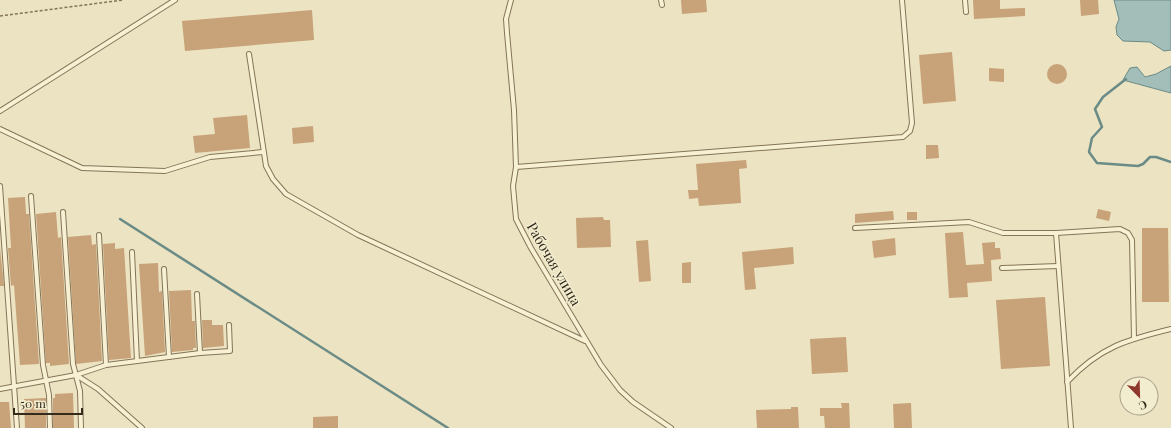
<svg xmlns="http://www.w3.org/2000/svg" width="1171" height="428" viewBox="0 0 1171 428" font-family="'Playfair Display',serif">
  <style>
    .water { fill: #a3beb9; stroke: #6b8b86 }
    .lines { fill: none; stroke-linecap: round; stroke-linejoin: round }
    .stream { stroke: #6b8b86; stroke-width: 2.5 }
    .building { fill: #c8a278 }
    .service-casing { stroke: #847459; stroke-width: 6 }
    .path { stroke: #847459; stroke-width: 1.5; stroke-dasharray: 3 2; stroke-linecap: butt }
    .service { stroke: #f7f0d3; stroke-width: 4 }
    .labels { text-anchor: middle; stroke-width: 3; stroke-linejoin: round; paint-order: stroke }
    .street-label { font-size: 14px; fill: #342b1d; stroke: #f3edd0 }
  </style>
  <rect width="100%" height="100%" fill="#ebe3c1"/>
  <!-- water -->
  <g class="water">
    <path d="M1114,0H1171V50L1164,51L1150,42L1123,41L1117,35L1116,27L1119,19Z"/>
    <path d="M1171,66V93L1123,80L1130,68L1137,67L1145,77L1156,74Z"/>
  </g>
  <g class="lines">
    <!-- stream -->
    <g class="stream">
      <path d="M1126,79L1103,97L1095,109L1102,127L1092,138L1089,152L1097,163L1138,166L1143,164L1150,157H1156L1171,162"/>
      <path d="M120,219L448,428"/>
    </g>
  </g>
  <!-- building -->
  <g class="building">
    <path d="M681,0H706L707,12L682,14Z"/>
    <path d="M973,0H1000V9L1025,8V16L974,19Z"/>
    <path d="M1080,0H1098L1099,14L1081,16Z"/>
    <path d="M312,10L314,40L185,51L182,21Z"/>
    <path d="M952,52L956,101L923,104L919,55Z"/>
    <circle cx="1057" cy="74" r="10"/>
    <path d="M989,68L1004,69V82L989,81Z"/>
    <path d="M247,115L250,148L195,153L193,136L215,134L213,118Z"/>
    <path d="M313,126L314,142L293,144L292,128Z"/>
    <path d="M926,145H938L939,158L926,159Z"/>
    <path d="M746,160L747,168L739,169L741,203L699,206L698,198L689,199L688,190H698L696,164Z"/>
    <path d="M25,197L26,214H29L39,364L20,365L14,285L11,286L8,248H11L8,198Z"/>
    <path d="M1098,209L1111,212L1109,221L1096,218Z"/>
    <path d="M893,211L894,220L855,223V214Z"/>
    <path d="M56,212L58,238L61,237L69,364L50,366V363H46L36,214Z"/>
    <rect x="907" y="212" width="10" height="8"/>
    <path d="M603,217L604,220H610L611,247L577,248L576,218Z"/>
    <path d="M1142,228H1168L1169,302H1142Z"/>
    <path d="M963,232L966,265L984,264L982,243L995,242V248H1000L1001,259L991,260L992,281L967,283L968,297L949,298L945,233Z"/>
    <path d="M91,235L92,245L96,244L102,361L76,364L68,237Z"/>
    <path d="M895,238L896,255L874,258L872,241Z"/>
    <path d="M648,240L651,281L639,282L636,241Z"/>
    <path d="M115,243V249L124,248L131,358L109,360L103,244Z"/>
    <path d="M793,247L794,264L754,268L756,289L745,290L742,252Z"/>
    <path d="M0,248L4,286H0Z"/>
    <path d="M691,262V283H682V263Z"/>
    <path d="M158,263L159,292L162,291L165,352L145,356L139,264Z"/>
    <path d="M191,290L192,321H195L196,348H193V350L172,352L169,291Z"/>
    <path d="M1045,297L1050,366L1001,369L996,300Z"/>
    <path d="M202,320H212V325H223L224,346L203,348Z"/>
    <path d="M846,337L848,372L812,374L810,339Z"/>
    <path d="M73,393L74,428H53V398H55V394Z"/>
    <path d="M46,398V428H25L24,399Z"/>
    <path d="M0,402H9L11,428H0Z"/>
    <path d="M841,403H849L850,428H825L824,416H820V408H842Z"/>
    <path d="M911,403L912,428H894L893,404Z"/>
    <path d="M791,407H798L799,428H757L756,410L791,409Z"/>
    <path d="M338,416V428H313V417Z"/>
  </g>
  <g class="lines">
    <defs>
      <g id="service">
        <path d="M511,0L506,19L507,33L514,110L516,167L513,186L516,219L531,248L601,365L620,390L633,402L671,428"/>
        <path d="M661,0L662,5"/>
        <path d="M965,0L966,12"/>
        <path d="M249,54L266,166L273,179L286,194L358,235L585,341"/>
        <path d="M0,111L175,0"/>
        <path d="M0,129L82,168L165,171L210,157L263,152"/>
        <path d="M516,167L903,137L910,131L912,123L902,0"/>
        <path d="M0,186L17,428"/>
        <path d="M31,196L43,365L49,395L50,428"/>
        <path d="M63,212L73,364L80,391L81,428"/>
        <path d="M855,228L969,222L1003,233H1056L1071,428"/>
        <path d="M1056,233L1120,229L1128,233L1132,240L1134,338"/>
        <path d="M99,235L106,365"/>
        <path d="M132,252L137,361"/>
        <path d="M1002,268L1058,266"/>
        <path d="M164,269L169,357"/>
        <path d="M197,294L200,353"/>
        <path d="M76,375L98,389L142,428"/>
        <path d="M1067,382C1100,347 1126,340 1171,329"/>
        <path d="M0,389L76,375L106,365L200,353L230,351L229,325"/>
      </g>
    </defs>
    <!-- service casing -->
    <use href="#service" class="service-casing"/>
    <!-- path -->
    <path class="path" d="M0,16L123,0"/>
    <!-- service -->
    <use href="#service" class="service"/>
  </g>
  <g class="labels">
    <!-- street labels -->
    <g class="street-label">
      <text transform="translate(554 264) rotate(60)" y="5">Рабочая улица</text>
    </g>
  </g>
  <!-- north arrow -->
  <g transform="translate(1139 396) rotate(157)"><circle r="19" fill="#f3edd0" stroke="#a79f88"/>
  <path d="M0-3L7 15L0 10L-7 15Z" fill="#8f362d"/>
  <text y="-6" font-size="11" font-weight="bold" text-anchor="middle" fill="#342b1d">С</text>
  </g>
  <!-- scale -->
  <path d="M14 408v6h68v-6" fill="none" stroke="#342b1d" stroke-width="2"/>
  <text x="20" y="408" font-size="12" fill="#342b1d" stroke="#f3edd0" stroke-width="3" paint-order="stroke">50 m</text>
</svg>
